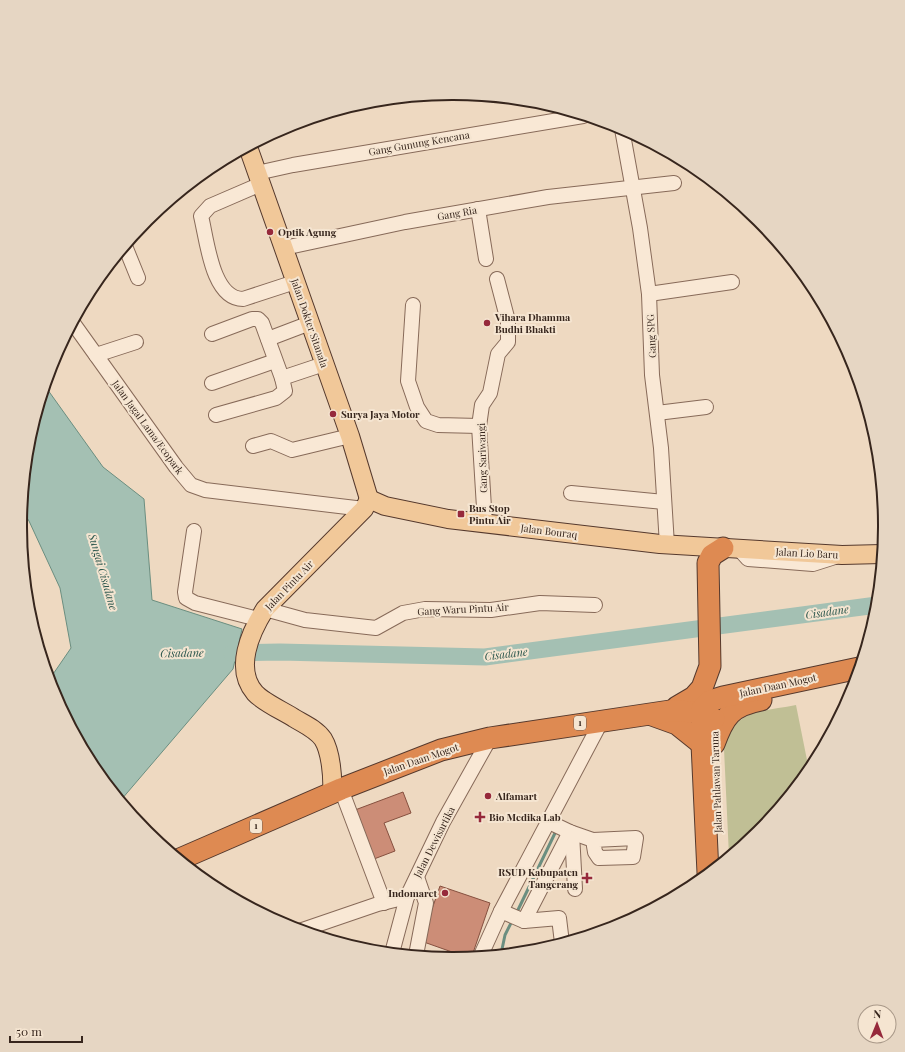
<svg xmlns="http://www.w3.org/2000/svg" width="905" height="1052" viewBox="0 0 905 1052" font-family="'Playfair Display',serif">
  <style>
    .cemetery { fill: #c0bf95 }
    .water { fill: #a4c0b3; stroke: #6b8e80 }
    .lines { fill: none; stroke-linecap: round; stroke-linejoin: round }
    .stream { stroke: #6b8e80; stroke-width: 3 }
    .river { stroke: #a4c0b3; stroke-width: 17 }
    .building { fill: #cc8d77; stroke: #86503f }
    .minor-casing { stroke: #876a59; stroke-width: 16 }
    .major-casing { stroke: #55392d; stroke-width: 20 }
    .highway-casing { stroke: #55392d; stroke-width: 23 }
    .minor { stroke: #f9e8d5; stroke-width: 14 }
    .major { stroke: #f1c899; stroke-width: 18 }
    .highway { stroke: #de8a52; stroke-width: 21 }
    .poi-dot { fill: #96293b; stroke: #f5e5d1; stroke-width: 1.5 }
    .labels { text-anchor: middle; stroke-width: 4; stroke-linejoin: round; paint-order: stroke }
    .shield { fill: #f5e5d1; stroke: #705f53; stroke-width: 1 }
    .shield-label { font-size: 9px; font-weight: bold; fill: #37261d }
    .street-label { font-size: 10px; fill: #37261d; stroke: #f5e5d1 }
    .poi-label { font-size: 10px; font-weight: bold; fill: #37261d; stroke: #f5e5d1; text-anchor: start }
    .water-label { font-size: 11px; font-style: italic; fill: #2c574d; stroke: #f5e5d1 }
    .rim { fill: none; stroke: #37261d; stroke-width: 2 }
  </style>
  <rect width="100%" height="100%" fill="#eed9c1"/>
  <!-- cemetery -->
  <path class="cemetery" d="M796,705L809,770L758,832L729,856L724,749C734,708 762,712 796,705Z"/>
  <!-- water -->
  <path class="water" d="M45,386L103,467L144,499L152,600L242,629L233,669L121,800L93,766L53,691L49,680L71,648L60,588L29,521L22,510L28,441Z"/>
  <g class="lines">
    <!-- stream -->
    <g class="stream">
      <path d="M516,914L557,829"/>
      <path d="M501,954L505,935L512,921"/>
    </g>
    <!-- river -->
    <path class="river" d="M232,653L280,652L485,657L877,605"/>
  </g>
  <!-- building -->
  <g class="building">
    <path d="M403,792L411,813L384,823L395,851L374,859L355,810Z"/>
    <path d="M440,886L490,903L473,953L486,955L451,958L452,952L421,941Z"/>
  </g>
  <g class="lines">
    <defs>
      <g id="minor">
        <path d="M622,129L640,228L649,294L652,375L661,448L667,545"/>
        <path d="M257,173L293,165L583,116"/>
        <path d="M261,184L210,206L201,216C207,240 212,299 243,299L295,282"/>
        <path d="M478,209L486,259"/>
        <path d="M125,246L138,278"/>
        <path d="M284,248L405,222L548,197L674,183"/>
        <path d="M649,294L732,282"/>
        <path d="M413,305L408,381L417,407L426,421L438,425L479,426"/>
        <path d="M73,323L176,467L191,485L205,490L364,509"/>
        <path d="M212,334L252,319H258L262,323L282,378"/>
        <path d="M268,339L310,323"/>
        <path d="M96,355L136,342"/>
        <path d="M212,383L275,361"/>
        <path d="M657,413L706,407"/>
        <path d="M216,415L276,398L285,391L282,378L324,364"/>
        <path d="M253,446L271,441L292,450L350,436"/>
        <path d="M571,493L664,502"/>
        <path d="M485,524L479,426L482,405L490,393L498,354L508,342V321L497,279"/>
        <path d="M194,531L185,592L186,598L195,603L258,619"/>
        <path d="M739,549L748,559L813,564L835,557"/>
        <path d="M265,609L305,620L376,628L403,613L425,609L491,610L540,603L595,605"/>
        <path d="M341,789L384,903"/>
        <path d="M549,822L570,832L593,840L636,838L633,857L599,858L595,852L593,840"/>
        <path d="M572,833L575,889"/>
        <path d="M501,911L524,921L559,918L562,943"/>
        <path d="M524,921L570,832"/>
        <path d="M302,930L378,904L407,897"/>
        <path d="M392,953L407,897L443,822L490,738"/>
        <path d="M482,953L501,911L602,720"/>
        <path d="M416,955L426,903L417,877"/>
      </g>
      <g id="major">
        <path d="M248,147L350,436L369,499"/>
        <path d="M369,499L385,506L448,519L660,544L842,555L882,554"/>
        <path d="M332,792C333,778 331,752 323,739C316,729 304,724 294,718C283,711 263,702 255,693C234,669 250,633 265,609L364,509L369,499"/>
      </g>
      <g id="highway">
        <path d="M677,707L694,697L702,688L710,666L708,563L712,555L723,548"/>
        <path d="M652,715L677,724L702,744"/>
        <path d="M714,744C724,716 731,706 761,700"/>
        <path d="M180,859L341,789L441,750L490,738L670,711L702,712L714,719"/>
        <path d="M708,873L702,744V709L710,701L723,697L859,668"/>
      </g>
    </defs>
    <!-- minor casing -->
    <use href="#minor" class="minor-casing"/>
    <!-- major casing -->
    <use href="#major" class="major-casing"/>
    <!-- highway casing -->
    <use href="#highway" class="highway-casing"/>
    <!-- minor -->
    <use href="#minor" class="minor"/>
    <!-- major -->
    <use href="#major" class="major"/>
    <!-- highway -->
    <use href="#highway" class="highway"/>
  </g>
  <!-- markers -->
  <g class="poi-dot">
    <circle cx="270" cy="232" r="4"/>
    <circle cx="487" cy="323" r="4"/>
    <circle cx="333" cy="414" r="4"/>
    <rect x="457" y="510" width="8" height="8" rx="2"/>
    <circle cx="488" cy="796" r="4"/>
    <path d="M478 811h4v4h4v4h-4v4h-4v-4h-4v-4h4z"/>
    <path d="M585 872h4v4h4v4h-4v4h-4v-4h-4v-4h4z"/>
    <circle cx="445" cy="893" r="4"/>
  </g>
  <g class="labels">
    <!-- shield labels -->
    <g class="shield">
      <rect x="574" y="716" width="12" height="14" rx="3"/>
      <rect x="250" y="819" width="12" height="14" rx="3"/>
    </g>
    <g class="shield-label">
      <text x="580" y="726">1</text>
      <text x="256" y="829">1</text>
    </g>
    <!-- street labels -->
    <g class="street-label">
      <text transform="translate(419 143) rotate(-10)" y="4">Gang Gunung Kencana</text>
      <text transform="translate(457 213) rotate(-10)" y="4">Gang Ria</text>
      <text transform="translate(310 323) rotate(71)" y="4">Jalan Dokter Sitanala</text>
      <text transform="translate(651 336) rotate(-93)" y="4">Gang SPG</text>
      <text transform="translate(148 427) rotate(54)" y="4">Jalan Jagal Lama/Ecopark</text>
      <text transform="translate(482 458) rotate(-92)" y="4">Gang Sariwangi</text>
      <text transform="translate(549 531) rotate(7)" y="4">Jalan Bouraq</text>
      <text transform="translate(807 553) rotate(3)" y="4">Jalan Lio Baru</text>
      <text transform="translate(289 585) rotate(-46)" y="4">Jalan Pintu Air</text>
      <text transform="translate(463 609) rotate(-3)" y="4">Gang Waru Pintu Air</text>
      <text transform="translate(778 685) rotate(-12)" y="4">Jalan Daan Mogot</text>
      <text transform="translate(421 759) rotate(-19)" y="4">Jalan Daan Mogot</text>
      <text transform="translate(716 782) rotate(-92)" y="4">Jalan Pahlawan Taruna</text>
      <text transform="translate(434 842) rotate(-63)" y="4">Jalan Dewisartika</text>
    </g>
    <!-- poi labels -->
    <g class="poi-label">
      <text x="278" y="236">Optik Agung</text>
      <text x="495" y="321">Vihara Dhamma<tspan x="495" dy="12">Budhi Bhakti</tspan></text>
      <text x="341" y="418">Surya Jaya Motor</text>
      <text x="469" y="512">Bus Stop<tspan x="469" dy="12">Pintu Air</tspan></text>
      <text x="496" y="800">Alfamart</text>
      <text x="489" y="821">Bio Medika Lab</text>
      <text x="578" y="876" text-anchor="end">RSUD Kabupaten<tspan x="578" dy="12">Tangerang</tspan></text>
      <text x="437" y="897" text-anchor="end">Indomaret</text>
    </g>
    <!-- water labels -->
    <g class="water-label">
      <text transform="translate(103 572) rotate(74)" y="4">Sungai Cisadane</text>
      <text transform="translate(827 612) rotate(-8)" y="4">Cisadane</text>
      <text transform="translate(182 653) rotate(-1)" y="4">Cisadane</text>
      <text transform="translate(506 654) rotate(-7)" y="4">Cisadane</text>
    </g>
  </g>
  <!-- crop -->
  <path d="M0 0H905V1052H0ZM452 100H453A425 425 0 0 1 878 525V527A425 425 0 0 1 453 952H452A425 425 0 0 1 27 527V525A425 425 0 0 1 452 100Z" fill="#e6d6c3" fill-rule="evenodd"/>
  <path class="rim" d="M452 100H453A425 425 0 0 1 878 525V527A425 425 0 0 1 453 952H452A425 425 0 0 1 27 527V525A425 425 0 0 1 452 100Z"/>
  <!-- north arrow -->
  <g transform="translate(877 1024) rotate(1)"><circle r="19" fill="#f5e5d1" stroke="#a99989"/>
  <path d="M0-3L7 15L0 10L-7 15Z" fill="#96293b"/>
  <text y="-6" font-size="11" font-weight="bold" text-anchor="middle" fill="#37261d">N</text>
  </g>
  <!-- scale -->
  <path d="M10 1036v6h72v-6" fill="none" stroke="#37261d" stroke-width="2"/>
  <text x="16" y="1036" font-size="12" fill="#37261d" stroke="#f5e5d1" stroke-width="3" paint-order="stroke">50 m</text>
</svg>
